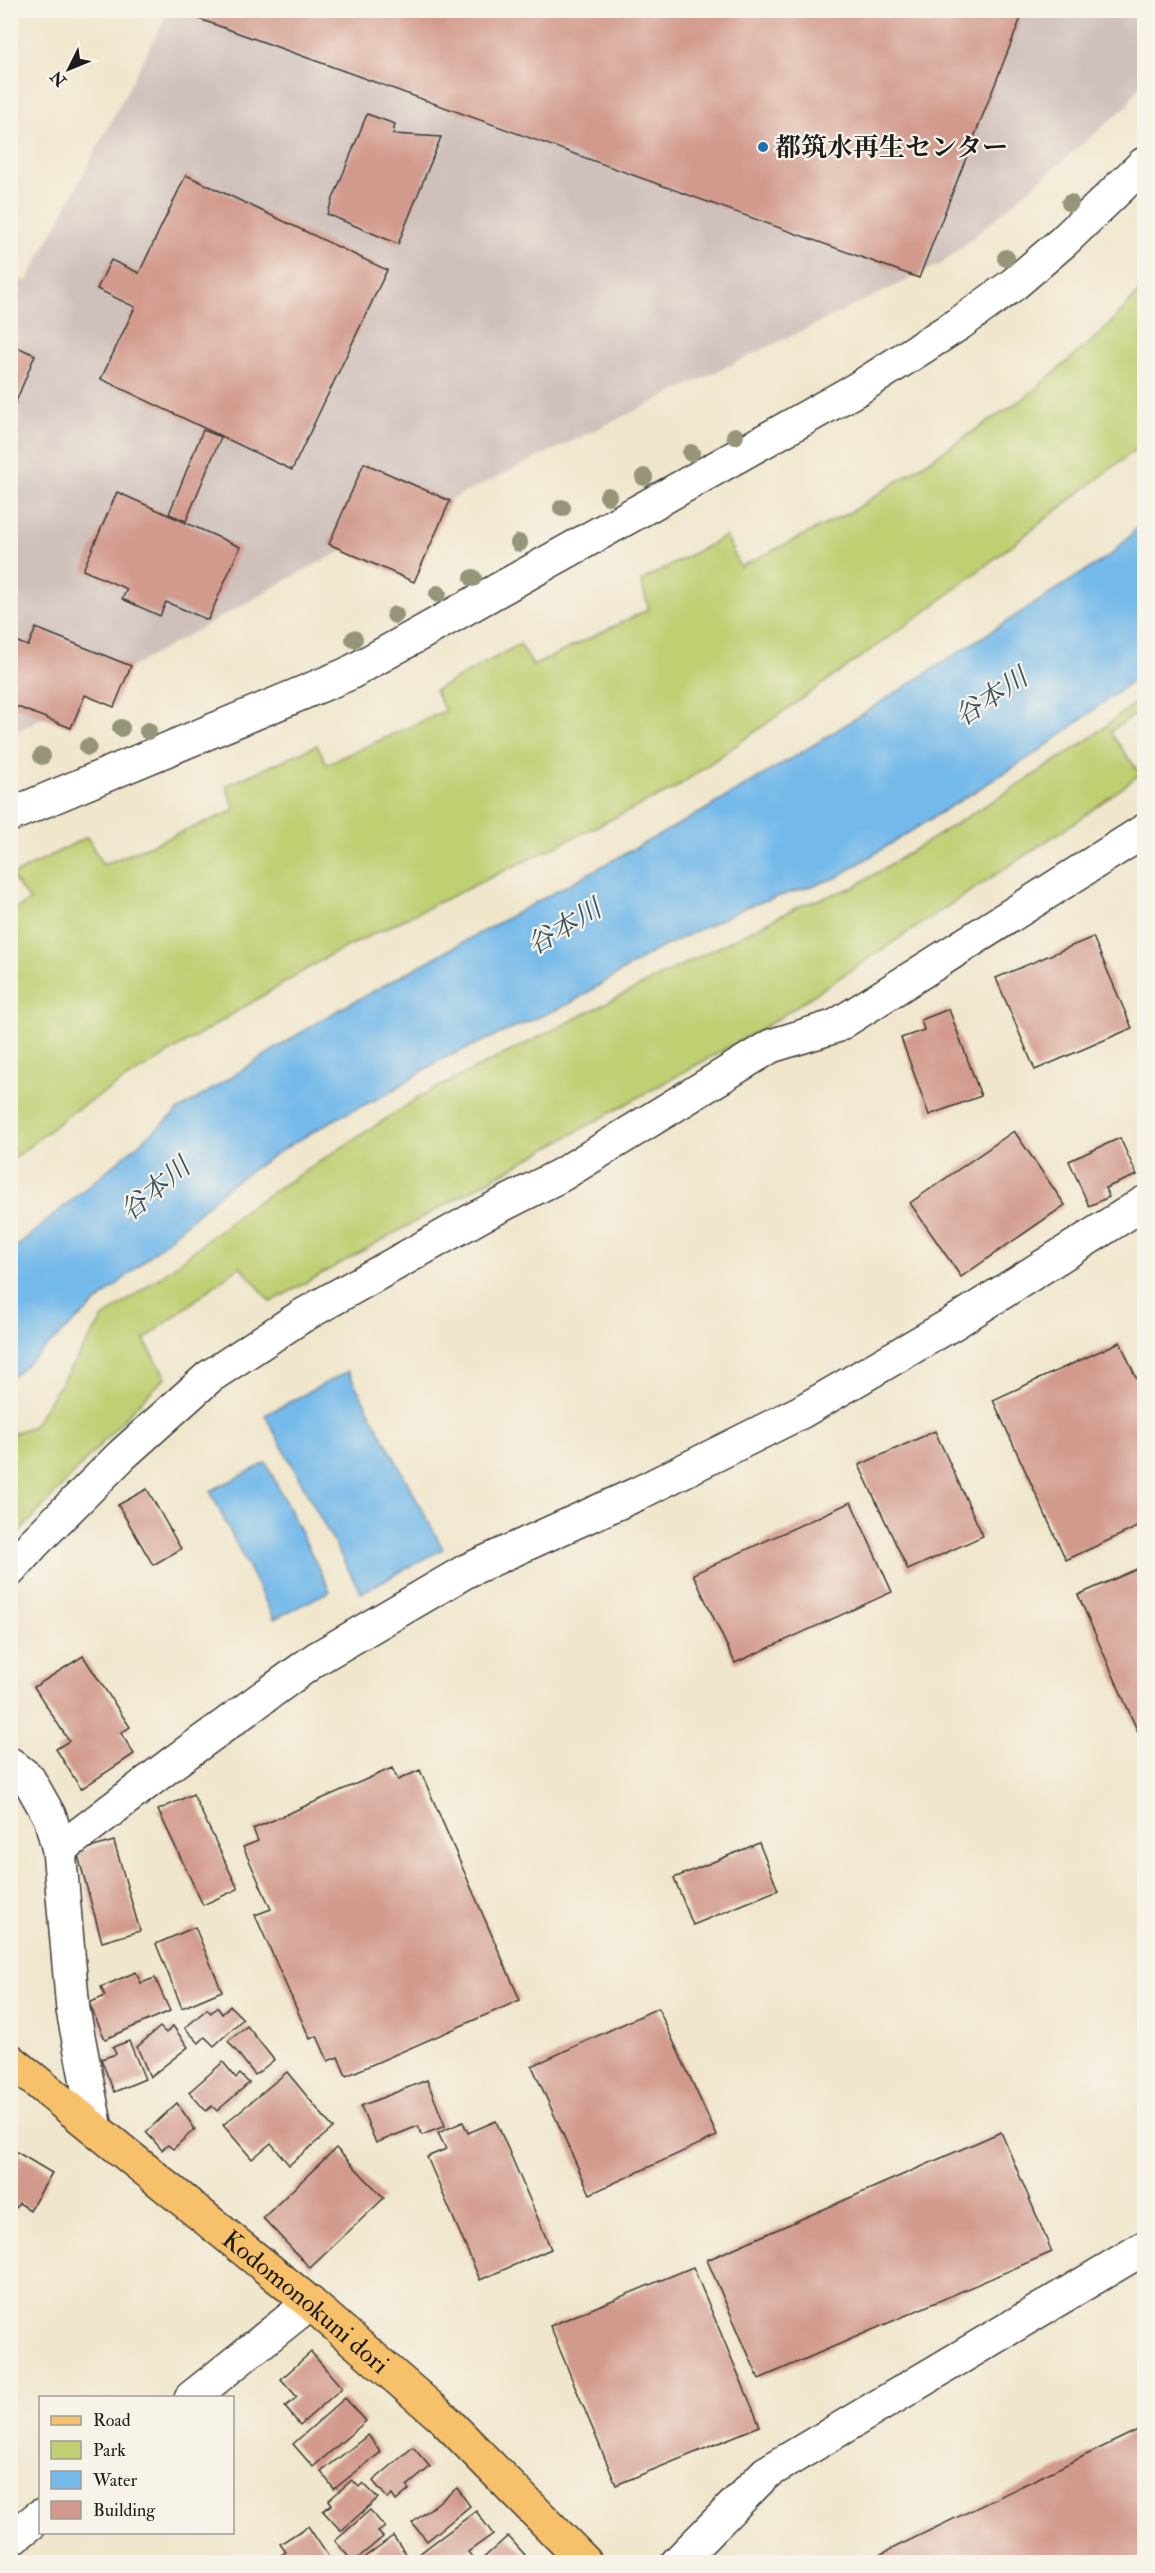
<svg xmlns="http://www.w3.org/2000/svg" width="1155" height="2573" viewBox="0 0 1155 2573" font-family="'IM FELL Double Pica','Noto Serif JP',serif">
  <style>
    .industrial { fill: #cfc0bb }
    .green { fill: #bfcf72; stroke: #6e7647; stroke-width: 1.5 }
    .water { fill: #73b9ea; stroke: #486a83; stroke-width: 1.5 }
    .building { fill: #d29a8c }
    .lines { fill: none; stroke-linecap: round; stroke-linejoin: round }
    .minor-casing { stroke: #3c3a36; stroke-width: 36 }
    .major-casing { stroke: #3c3a36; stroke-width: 36 }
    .minor { stroke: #fff; stroke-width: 33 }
    .major { stroke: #f7c06b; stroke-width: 33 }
    .tree { fill: #96957a }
    .poi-dot { fill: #1f6fb2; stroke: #f7f3e8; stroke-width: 2 }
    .labels { text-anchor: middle; stroke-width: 4.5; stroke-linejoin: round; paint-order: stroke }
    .poi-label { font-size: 26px; font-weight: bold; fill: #1c1c1c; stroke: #f7f3e8; text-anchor: start }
    .street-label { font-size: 26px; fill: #1c1c1c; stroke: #f7f3e8 }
    .water-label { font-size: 27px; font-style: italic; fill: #3a5364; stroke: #f7f3e8 }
  </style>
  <rect width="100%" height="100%" fill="#f7f3e8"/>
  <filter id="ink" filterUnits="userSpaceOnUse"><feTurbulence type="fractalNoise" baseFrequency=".0167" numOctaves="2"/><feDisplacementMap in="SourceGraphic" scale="12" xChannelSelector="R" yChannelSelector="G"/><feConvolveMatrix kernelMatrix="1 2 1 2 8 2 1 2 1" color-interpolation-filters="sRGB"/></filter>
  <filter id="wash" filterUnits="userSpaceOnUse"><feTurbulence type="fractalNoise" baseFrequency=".008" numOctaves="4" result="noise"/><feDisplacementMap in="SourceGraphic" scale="24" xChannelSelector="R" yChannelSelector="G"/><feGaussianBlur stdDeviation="1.35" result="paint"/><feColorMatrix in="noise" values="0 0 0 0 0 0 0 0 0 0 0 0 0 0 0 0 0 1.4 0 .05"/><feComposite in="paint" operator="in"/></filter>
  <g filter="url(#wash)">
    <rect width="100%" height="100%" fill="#f0e6cc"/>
    <!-- industrial -->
    <path class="industrial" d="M169,11H1144V78L1127,106L943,263L308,568L11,735V278L27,281Z"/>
    <!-- green -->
    <g class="green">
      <path d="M1144,287V441L1135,450L933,606L674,789L328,956L72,1112L11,1161V911L30,901L11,876L87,837L103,865L235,810L226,786L317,745L327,764L445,711L435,690L520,644L533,666L649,609L641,581L726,536L740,567L854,510L1027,396L1104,330Z"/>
      <path d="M1144,696V708L1110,732L1140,774L1080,819L768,1025L271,1302L240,1266L144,1340L166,1377L137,1405L11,1541V1434L33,1426L103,1318L171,1269L246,1209L423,1095L800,906L854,887L1025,781L1088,740Z"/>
    </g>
    <!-- water -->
    <g class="water">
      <path d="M1144,521V672L1041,750L836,878L746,907L653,952L569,1004L440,1060L385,1095L337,1118L285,1148L231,1184L11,1378V1251L179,1110L324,1018L703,811L817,743L1112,554Z"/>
      <path d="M348,1371L443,1549L361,1593L265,1415Z"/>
      <path d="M266,1463L330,1591L274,1619L210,1491Z"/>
    </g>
    <g id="blocks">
      <!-- building -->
      <g class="building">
        <path d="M194,10H1024L919,278L191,16Z"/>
        <path d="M367,114L395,124L393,134L441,137L398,244L327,214Z"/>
        <path d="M186,175L387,270L292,470L101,379L135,307L97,289L111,260L139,273Z"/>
        <path d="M10,344L35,355L11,414H10Z"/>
        <path d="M203,430L221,437L186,521L169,514Z"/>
        <path d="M364,463L450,501L414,582L329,544Z"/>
        <path d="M117,492L240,547L208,620L166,602L160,616L122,599L127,589L83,570Z"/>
        <path d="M36,628L131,666L114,707L85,695L71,728L10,704V639L28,646Z"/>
        <path d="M1093,937L1132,1028L1035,1070L996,978Z"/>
        <path d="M949,1009L981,1096L929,1115L901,1038L924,1030L921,1020Z"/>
        <path d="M1014,1131L1065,1205L961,1277L910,1203Z"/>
        <path d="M1120,1138L1137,1175L1105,1188L1109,1197L1089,1206L1069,1161Z"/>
        <path d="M1120,1342L1144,1395V1524L1066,1560L993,1400Z"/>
        <path d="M935,1431L983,1536L908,1570L859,1465Z"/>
        <path d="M147,1489L181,1549L153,1565L118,1505Z"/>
        <path d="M851,1502L892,1592L735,1663L693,1574Z"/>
        <path d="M1144,1566V1730L1138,1732L1078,1595Z"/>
        <path d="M83,1656L130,1727L121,1733L134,1754L81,1789L56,1749L69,1741L34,1687Z"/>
        <path d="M392,1768L398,1780L420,1770L520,2000L346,2076L338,2057L328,2061L317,2036L310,2039L255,1915L271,1909L243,1847L258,1841L253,1829Z"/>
        <path d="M193,1794L238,1889L203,1905L158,1810Z"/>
        <path d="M114,1841L140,1931L102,1942L77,1852Z"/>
        <path d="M759,1843L778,1890L693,1925L674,1878Z"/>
        <path d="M195,1927L222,1991L182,2008L156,1944Z"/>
        <path d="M136,1972L141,1983L155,1978L170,2011L105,2039L89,2003L105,1996L101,1987Z"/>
        <path d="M230,2006L243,2019L214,2046L205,2037L199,2043L185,2028L207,2009L211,2013L217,2007L222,2014Z"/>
        <path d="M658,2008L717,2136L590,2194L532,2066Z"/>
        <path d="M173,2026L188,2047L150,2077L137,2047L160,2027L166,2033Z"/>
        <path d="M247,2026L274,2060L255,2075L228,2041Z"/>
        <path d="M129,2041L145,2079L114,2092L101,2059L116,2054L113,2047Z"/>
        <path d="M223,2062L236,2078L240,2074L249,2083L217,2111L212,2106L206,2111L189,2092Z"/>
        <path d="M287,2072L333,2128L289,2165L271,2143L252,2159L223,2125Z"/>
        <path d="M427,2080L445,2126L422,2135L418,2126L376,2143L361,2106Z"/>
        <path d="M177,2103L195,2129L173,2149L168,2145L162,2150L146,2132Z"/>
        <path d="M496,2121L551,2249L480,2280L427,2157L446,2149L438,2133L463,2122L468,2133Z"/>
        <path d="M1001,2132L1052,2252L759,2379L707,2260Z"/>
        <path d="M10,2148L52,2173L30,2210L19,2203L10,2217Z"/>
        <path d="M336,2148L384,2198L310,2268L263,2218Z"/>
        <path d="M693,2267L760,2426L616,2485L550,2326Z"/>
        <path d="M311,2352L342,2388L300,2425L285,2407L297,2397L281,2379Z"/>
        <path d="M345,2398L366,2421L313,2467L293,2444Z"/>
        <path d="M1144,2427V2562H883L879,2555Z"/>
        <path d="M368,2435L381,2452L334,2489L321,2472Z"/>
        <path d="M413,2447L430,2467L407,2486L409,2490L396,2501L392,2495L388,2499L373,2481Z"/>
        <path d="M352,2480L359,2487L363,2483L378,2498L341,2531L323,2511L332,2504L329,2500Z"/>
        <path d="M457,2488L470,2506L427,2541L412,2523Z"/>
        <path d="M370,2510L385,2527L378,2532L383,2537L353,2562L335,2541Z"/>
        <path d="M476,2511L493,2534L468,2552L473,2558L468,2562H425L419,2554Z"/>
        <path d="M308,2526L332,2562H270L286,2552L280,2544Z"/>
        <path d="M393,2536L407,2555L398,2562H358Z"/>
        <path d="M508,2536L525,2555L517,2562H479Z"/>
      </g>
    </g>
  </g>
  <g filter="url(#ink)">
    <use href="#blocks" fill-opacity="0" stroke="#3c3a36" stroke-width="1.5"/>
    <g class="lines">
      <defs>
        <g id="minor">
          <path d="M10,815L348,674L857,389L960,323L1014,284L1064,241L1144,164"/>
          <path d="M10,1570L34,1543L122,1455L209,1377L302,1316L480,1216L561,1175L771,1046L836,1026L1144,831"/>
          <path d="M10,1764L28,1778L50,1817L59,1850L73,2010L96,2129"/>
          <path d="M59,1850L174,1762L316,1659L466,1571L637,1494L801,1412L952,1324L1144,1203"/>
          <path d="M191,2398L310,2303"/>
          <path d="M10,2540L40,2516"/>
          <path d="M678,2562L766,2473L1144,2248"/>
        </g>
        <g id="major">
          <path id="s1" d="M10,2060L310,2303L443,2418L585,2562"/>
        </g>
      </defs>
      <!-- minor casing -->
      <use href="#minor" class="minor-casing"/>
      <!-- major casing -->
      <use href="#major" class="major-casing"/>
      <!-- minor -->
      <use href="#minor" class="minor"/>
      <!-- major -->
      <use href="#major" class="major"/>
    </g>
    <!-- trees -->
    <g class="tree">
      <circle cx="1070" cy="203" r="9"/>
      <circle cx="1006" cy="258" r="9"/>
      <circle cx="735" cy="436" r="9"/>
      <circle cx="691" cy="453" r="9"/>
      <circle cx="644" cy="477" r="9"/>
      <circle cx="608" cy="496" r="9"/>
      <circle cx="562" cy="508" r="9"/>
      <circle cx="519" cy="543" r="9"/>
      <circle cx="473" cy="578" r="9"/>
      <circle cx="438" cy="594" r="9"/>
      <circle cx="395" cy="615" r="9"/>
      <circle cx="354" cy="639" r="9"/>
      <circle cx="121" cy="728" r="9"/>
      <circle cx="148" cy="731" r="9"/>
      <circle cx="88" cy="747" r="9"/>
      <circle cx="42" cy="756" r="9"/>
    </g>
  </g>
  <!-- markers -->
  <circle class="poi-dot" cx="763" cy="147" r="6"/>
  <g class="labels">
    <!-- poi labels -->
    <g class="poi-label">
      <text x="775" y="156">都筑水再生センター</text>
    </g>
    <!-- street labels -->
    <g class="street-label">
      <text dy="9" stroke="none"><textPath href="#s1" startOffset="382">Kodomonokuni dori</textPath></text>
    </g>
    <!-- water labels -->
    <g class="water-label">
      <text transform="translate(991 697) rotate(-34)" y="9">谷本川</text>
      <text transform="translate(564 927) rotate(-31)" y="9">谷本川</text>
      <text transform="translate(155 1189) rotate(-40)" y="9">谷本川</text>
    </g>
  </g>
  <!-- margin -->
  <rect width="1155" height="2573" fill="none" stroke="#f7f3e8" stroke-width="36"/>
  <!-- legend -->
  <rect x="39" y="2396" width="195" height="138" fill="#f7f3e8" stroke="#9f9d96" stroke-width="1.5"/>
  <rect x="51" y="2416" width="30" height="9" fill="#f7c06b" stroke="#9f9d96" stroke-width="1.5"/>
  <text x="93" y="2426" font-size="18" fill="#1c1c1c">Road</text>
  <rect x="51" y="2441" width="30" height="18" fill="#bfcf72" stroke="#9f9d96" stroke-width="1.5"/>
  <text x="93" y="2456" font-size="18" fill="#1c1c1c">Park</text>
  <rect x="51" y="2471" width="30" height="18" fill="#73b9ea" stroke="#9f9d96" stroke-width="1.5"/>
  <text x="93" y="2486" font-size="18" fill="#1c1c1c">Water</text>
  <rect x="51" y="2501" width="30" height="18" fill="#d29a8c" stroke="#9f9d96" stroke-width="1.5"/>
  <text x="93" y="2516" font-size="18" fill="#1c1c1c">Building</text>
  <!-- north arrow -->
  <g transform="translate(69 69) rotate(227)" stroke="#f7f3e8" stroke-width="4.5" paint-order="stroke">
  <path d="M0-4.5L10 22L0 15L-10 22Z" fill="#1c1c1c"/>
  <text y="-9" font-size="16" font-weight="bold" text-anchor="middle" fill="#1c1c1c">N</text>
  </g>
</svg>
